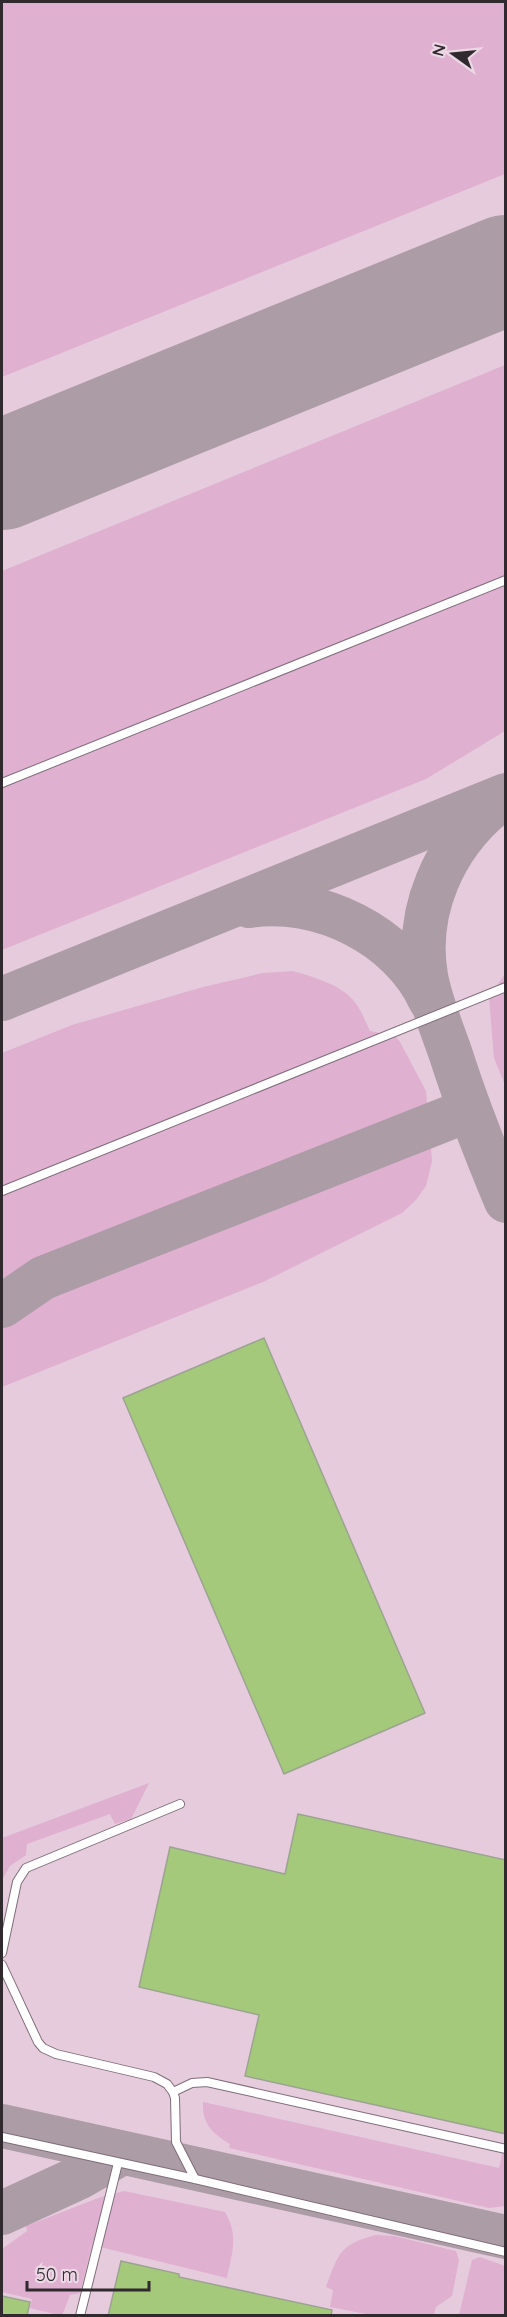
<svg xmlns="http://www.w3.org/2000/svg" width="507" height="2317" viewBox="0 0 507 2317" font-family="Quicksand,sans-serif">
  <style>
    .built { fill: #e6cbdd }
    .green { fill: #dfb0d0 }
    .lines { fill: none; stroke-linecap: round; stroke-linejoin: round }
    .taxiway { stroke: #ac9ca6; stroke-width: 44 }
    .runway { stroke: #ac9ca6; stroke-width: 110 }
    .building { fill: #a5c97a; stroke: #9ba491; stroke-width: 1.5 }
    .service-casing { stroke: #7f6e7a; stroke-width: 10 }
    .service { stroke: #fff; stroke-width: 8 }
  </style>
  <rect width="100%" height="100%" fill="#ecd8e5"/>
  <!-- built -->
  <path class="built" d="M2,2H505V2315L2,2316Z"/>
  <!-- green -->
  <g class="green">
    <path d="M2,2H505V174L2,377Z"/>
    <path d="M505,365V731L426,779L2,950V571Z"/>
    <path d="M505,961V1085L494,1058L489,997L505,974Z"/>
    <path d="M293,971C313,977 340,984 354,1001C361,1009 365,1021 370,1031L395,1036L400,1042L426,1091L432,1161L426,1186L416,1200L402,1213L263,1282L2,1387V1053L72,1025L203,987L263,973Z"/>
    <path d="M149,1783L131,1819L115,1824L110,1814L27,1844L26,1855L10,1866L2,1880V1838Z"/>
    <path d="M203,2102L499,2168L505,2141V2206L489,2208L229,2148L230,2144C212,2133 202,2124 203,2102Z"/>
    <path d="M124,2191L225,2212C239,2236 232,2252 227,2278L92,2245L80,2293L70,2295L62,2316L30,2308L32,2299L2,2292V2249L27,2231L26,2226L101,2197Z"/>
    <path d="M376,2235L394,2236L456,2251L459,2260L452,2296L436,2307L434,2315H371L330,2307L333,2290L326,2287C338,2254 340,2244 376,2235Z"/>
    <path d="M480,2257L505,2266V2315H459L472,2260Z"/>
  </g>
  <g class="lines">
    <!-- taxiway -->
    <g class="taxiway">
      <path d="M496,274L506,272"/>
      <path d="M494,805C444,846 415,911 426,976C431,1003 442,1029 451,1055C467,1105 486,1153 506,1201"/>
      <path d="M249,906C318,895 400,935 430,1000"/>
      <path d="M2,999L506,795"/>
      <path d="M2,1306L43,1278L469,1110"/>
      <path d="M2,2126L506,2237"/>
      <path d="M2,2213L78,2178L122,2153"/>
    </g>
    <!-- runway -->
    <path class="runway" d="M2,475L506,270"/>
  </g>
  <!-- building -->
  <g class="building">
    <path d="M264,1338L425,1713L284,1774L123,1398Z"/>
    <path d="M298,1814L506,1860V2134L245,2076L259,2015L139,1987L170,1847L285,1874Z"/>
    <path d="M121,2261L179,2274V2277L332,2310L331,2316H108Z"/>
    <path d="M2,2296L30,2302L27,2316H2Z"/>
  </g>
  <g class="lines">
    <defs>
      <g id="service">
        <path d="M2,783L506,580"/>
        <path d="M2,1191L506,987"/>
        <path d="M2,1953L17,1882L26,1868L180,1804"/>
        <path d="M2,1965L38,2042L43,2048L56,2054L154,2077L167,2084L173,2092L175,2098L176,2142L195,2179"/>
        <path d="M173,2092L192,2083L207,2082L506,2149"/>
        <path d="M2,2137L195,2179L506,2252"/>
        <path d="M80,2316L118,2163"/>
      </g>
    </defs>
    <!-- service casing -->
    <use href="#service" class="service-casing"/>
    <!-- service -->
    <use href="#service" class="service"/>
  </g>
  <!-- border -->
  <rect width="507" height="2317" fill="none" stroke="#30292e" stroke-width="6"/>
  <!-- north arrow -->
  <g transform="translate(453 54) rotate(285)" stroke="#ecd8e5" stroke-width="4.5" paint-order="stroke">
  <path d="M0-4.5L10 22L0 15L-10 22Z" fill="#30292e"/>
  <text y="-9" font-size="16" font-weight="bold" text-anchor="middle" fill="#30292e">N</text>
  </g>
  <!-- scale -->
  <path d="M27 2281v9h122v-9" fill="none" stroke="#30292e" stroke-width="3"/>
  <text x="36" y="2281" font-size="18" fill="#30292e" stroke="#ecd8e5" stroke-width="4.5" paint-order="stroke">50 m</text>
</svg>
